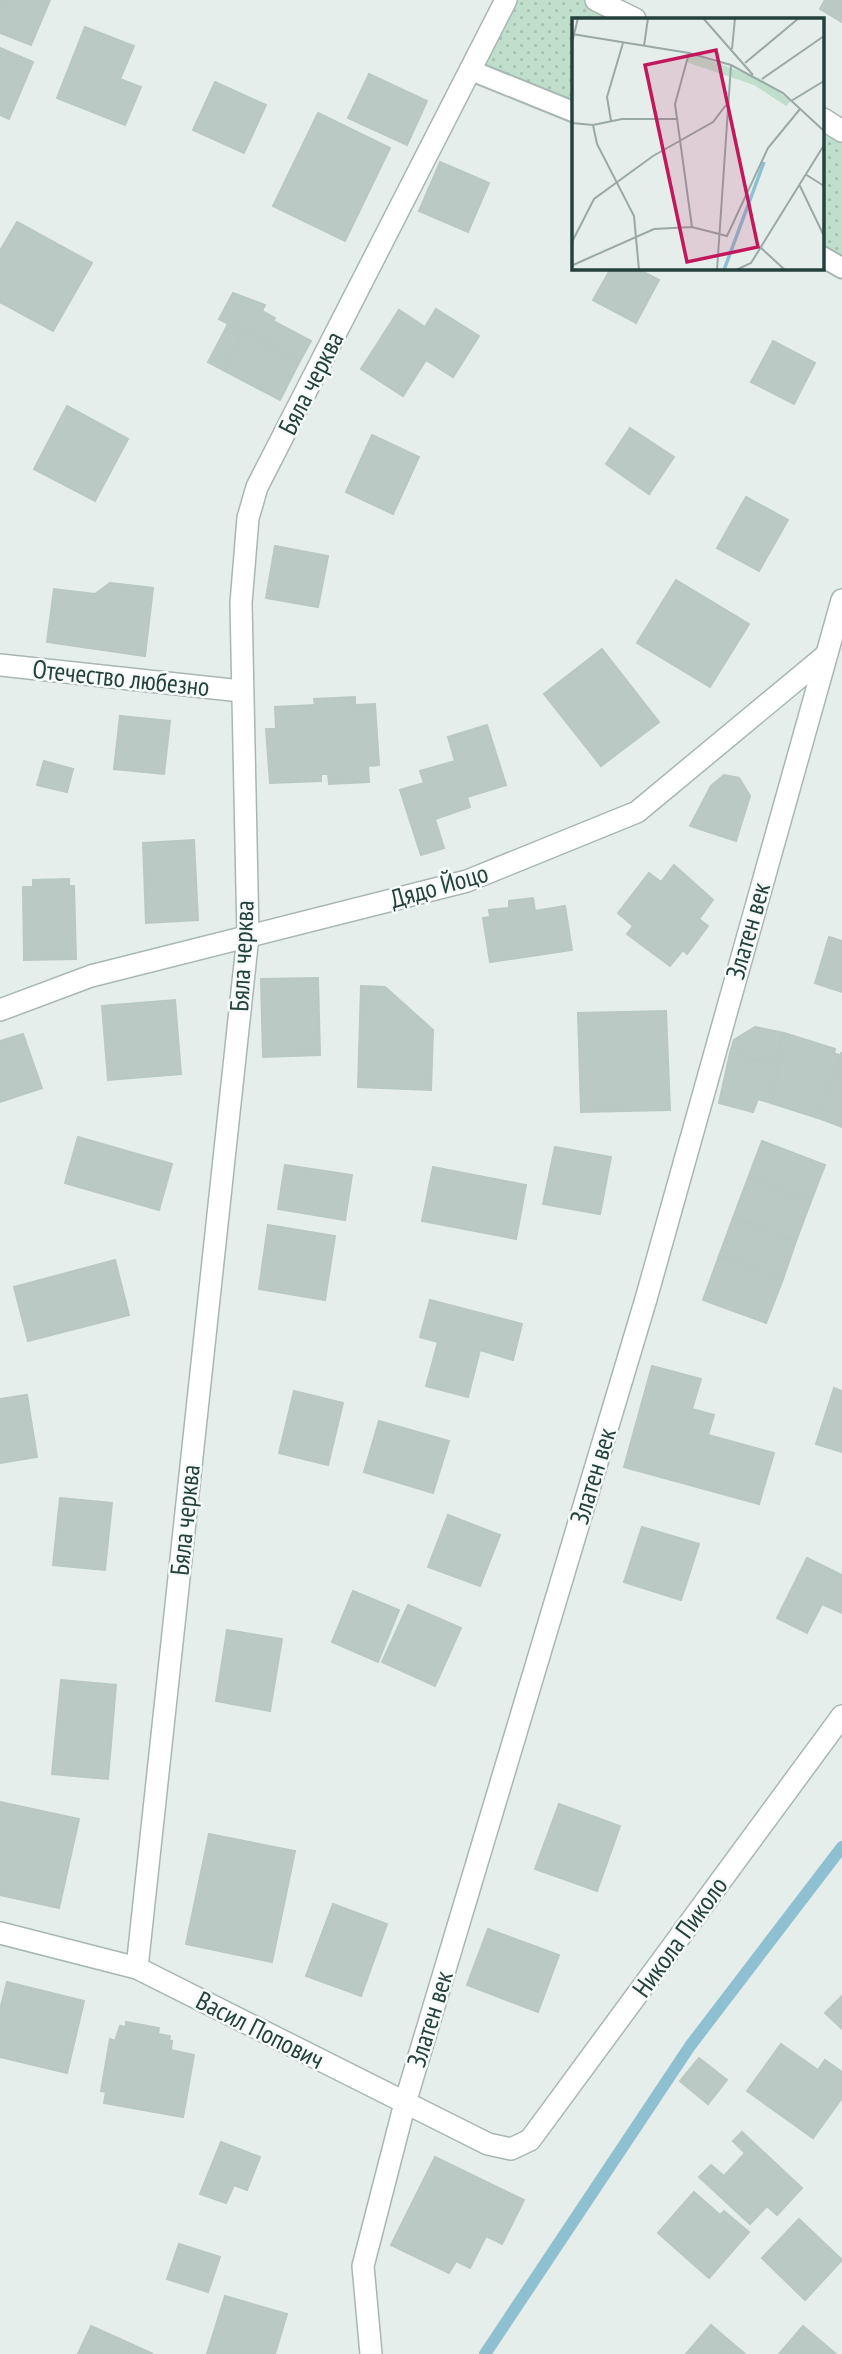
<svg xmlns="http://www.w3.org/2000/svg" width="842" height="2354" viewBox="0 0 842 2354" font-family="'PT Sans Narrow',sans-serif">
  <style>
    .grass { fill: url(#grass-dots) }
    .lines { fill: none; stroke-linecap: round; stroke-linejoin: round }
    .stream { stroke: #8ec0d2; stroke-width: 12 }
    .building { fill: #bbc9c5; stroke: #b8c8c3; stroke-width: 2 }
    .service-casing { stroke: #a8b7b4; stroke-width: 23 }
    .minor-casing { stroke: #a8b7b4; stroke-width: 24 }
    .tertiary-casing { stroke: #a8b7b4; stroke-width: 24 }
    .service { stroke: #fff; stroke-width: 19 }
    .minor { stroke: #fff; stroke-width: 21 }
    .tertiary { stroke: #fff; stroke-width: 21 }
    .labels { text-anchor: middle; stroke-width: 5; stroke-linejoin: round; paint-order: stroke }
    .street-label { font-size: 26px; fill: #24413d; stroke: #f6fbf9 }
    .inset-river { fill: none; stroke: #8ec0d2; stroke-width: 3.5 }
    .inset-road { fill: none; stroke: #98a9a6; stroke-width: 2 }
    .view { fill: #c2185b; fill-opacity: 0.15; stroke: #c2185b; stroke-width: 3.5 }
    .inset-edge { fill: none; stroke: #24413d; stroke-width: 3.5 }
  </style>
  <defs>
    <pattern id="grass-dots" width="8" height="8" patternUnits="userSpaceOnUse" patternTransform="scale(1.75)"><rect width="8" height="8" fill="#bfdfcc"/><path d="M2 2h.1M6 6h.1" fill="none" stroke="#a4c1b0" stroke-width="1.8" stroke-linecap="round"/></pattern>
  </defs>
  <rect width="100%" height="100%" fill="#e6eeec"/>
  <!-- grass -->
  <g class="grass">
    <path d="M506,0H596L635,19H574V112L470,70Z"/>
    <path d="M823,119L842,131V268L823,257Z"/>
  </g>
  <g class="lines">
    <!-- stream -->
    <path class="stream" d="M485,2354L690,2046L842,1847"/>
  </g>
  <!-- building -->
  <g class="building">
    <path d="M0,0H50L31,45L0,33Z"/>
    <path d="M825,0H842V22L820,9Z"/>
    <path d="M85,27L134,46L120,79L141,87L125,125L57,98Z"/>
    <path d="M0,48L33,62L9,119L0,115Z"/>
    <path d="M369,74L427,101L407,145L348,118Z"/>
    <path d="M215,82L266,105L244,153L193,130Z"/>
    <path d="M318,113L390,148L345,241L273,206Z"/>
    <path d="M440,162L489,183L468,232L419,211Z"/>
    <path d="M17,222L92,263L53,331L0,302V251Z"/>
    <path d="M611,268H636L659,280L636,323L593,300Z"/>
    <path d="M233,293L265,305L262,311L275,318L273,321L311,341L300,361L219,319Z"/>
    <path d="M436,309L479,336L453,377L426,360L403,396L361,369L399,310L425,327Z"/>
    <path d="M228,324L243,331L223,370L208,362Z"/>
    <path d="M243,331L300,361L280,400L223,370Z"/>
    <path d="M773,341L815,363L794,404L751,382Z"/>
    <path d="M67,406L128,439L95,501L34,469Z"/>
    <path d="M630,428L674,457L649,494L606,464Z"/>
    <path d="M372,435L419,457L393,514L346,492Z"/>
    <path d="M746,497L788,520L759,571L717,548Z"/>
    <path d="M275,546L328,556L318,607L266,598Z"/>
    <path d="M676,580L749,624L710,687L637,643Z"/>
    <path d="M110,583L153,588L145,656L47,642L54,589L95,594Z"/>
    <path d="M602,649L659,722L601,766L544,694Z"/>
    <path d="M355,697V705L375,704L379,765L368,766L369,782L329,784L328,774H321V781L270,783L266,729H276L275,707L315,705L314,699Z"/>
    <path d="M120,716L170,721L164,774L114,769Z"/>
    <path d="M487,725L506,785L467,797L470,807L435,819L444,848L421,855L400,790L424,783L420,771L455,761L448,737Z"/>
    <path d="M44,761L73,769L67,792L37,785Z"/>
    <path d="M724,775L739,778L750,796L736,841L690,826L711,786Z"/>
    <path d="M194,840L198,920L146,923L143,843Z"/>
    <path d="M674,865L713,900L699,919L708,926L687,954L683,950L670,966L627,934L633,926L618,913L649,873L661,882Z"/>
    <path d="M69,879V886H74L76,959L24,960L23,887H33V880Z"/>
    <path d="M533,898L535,911L565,906L572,950L490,962L483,918L490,917L489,910L509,908V901Z"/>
    <path d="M829,937L842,941V992L815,983Z"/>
    <path d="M318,978L320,1055L263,1057L261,979Z"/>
    <path d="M361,986L385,987L433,1030L431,1090L358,1087Z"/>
    <path d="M175,1000L181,1074L108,1080L102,1006Z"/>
    <path d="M666,1011L670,1110L581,1112L578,1013Z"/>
    <path d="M755,1027L784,1033L774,1058L781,1059L779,1066L730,1053L734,1040Z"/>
    <path d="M784,1033L835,1049L834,1053L841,1056L818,1118L771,1103L781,1059L774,1058Z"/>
    <path d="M23,1034L42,1088L0,1102V1041Z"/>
    <path d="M730,1053L779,1066L771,1103L758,1099L753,1112L719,1103Z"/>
    <path d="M841,1053H842V1127L818,1118Z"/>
    <path d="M78,1137L172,1164L159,1210L65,1183Z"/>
    <path d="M762,1141L825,1165L811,1201L748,1178Z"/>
    <path d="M555,1147L611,1157L600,1214L543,1204Z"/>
    <path d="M285,1165L352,1175L345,1220L278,1209Z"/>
    <path d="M433,1167L526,1185L516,1239L422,1221Z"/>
    <path d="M748,1178L811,1201L796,1241L733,1218Z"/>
    <path d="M733,1218L796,1241L783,1279L719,1256Z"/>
    <path d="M268,1225L335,1236L325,1300L259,1289Z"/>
    <path d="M719,1256L783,1279L766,1323L703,1300Z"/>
    <path d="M115,1260L129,1315L28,1341L14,1287Z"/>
    <path d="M430,1300L522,1324L513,1360L480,1350L468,1397L426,1386L438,1342L420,1337Z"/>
    <path d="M652,1366L701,1379L692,1409L714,1415L708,1435L774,1453L759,1504L624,1467Z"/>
    <path d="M834,1388L842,1391V1452L816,1444Z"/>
    <path d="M294,1391L343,1403L328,1465L279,1453Z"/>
    <path d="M27,1395L37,1457L0,1463V1399Z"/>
    <path d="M379,1421L449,1441L433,1493L364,1472Z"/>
    <path d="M60,1498L112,1503L105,1570L53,1565Z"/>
    <path d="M448,1515L500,1535L480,1586L428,1567Z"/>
    <path d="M642,1527L699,1544L681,1600L624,1582Z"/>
    <path d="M807,1558L842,1575V1613L822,1604L807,1633L777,1618Z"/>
    <path d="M353,1591L399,1610L378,1662L332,1642Z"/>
    <path d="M408,1605L461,1628L435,1686L382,1662Z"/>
    <path d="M227,1630L282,1639L270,1711L216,1701Z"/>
    <path d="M61,1680L116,1685L108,1779L52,1774Z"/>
    <path d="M0,1802L79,1819L59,1908L0,1895Z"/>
    <path d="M559,1804L620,1826L597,1891L535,1869Z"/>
    <path d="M209,1834L295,1851L272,1962L186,1944Z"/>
    <path d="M333,1904L387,1924L361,1996L306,1976Z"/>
    <path d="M488,1929L559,1955L538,2012L467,1985Z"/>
    <path d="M7,1982L84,2001L67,2073L0,2057V2010Z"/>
    <path d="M842,1996V2029L825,2013Z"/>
    <path d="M126,2022L159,2028L158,2034L170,2036L169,2041H172L171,2050L194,2055L183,2117L104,2103L106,2092L101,2091L110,2039L115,2041L120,2026L126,2027Z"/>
    <path d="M781,2044L818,2070L825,2060L842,2072V2098L813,2138L747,2091Z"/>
    <path d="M699,2058L727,2080L708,2104L680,2081Z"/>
    <path d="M742,2132L802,2188L777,2215L767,2206L750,2224L699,2177L711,2165L724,2176L745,2153L733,2141Z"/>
    <path d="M221,2142L260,2157L247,2190L234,2185L226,2203L200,2194Z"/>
    <path d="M435,2157L524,2200L502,2244L486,2236L470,2268L456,2261L449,2273L391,2245Z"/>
    <path d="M694,2192L720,2215L724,2211L749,2232L709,2278L658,2233Z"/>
    <path d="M799,2219L842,2260L805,2300L762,2258Z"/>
    <path d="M179,2244L220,2257L208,2292L167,2279Z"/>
    <path d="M225,2296L287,2314L275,2354H207Z"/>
    <path d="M711,2325L745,2354H686Z"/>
    <path d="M91,2326L153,2354H78Z"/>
    <path d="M803,2326L836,2354H779Z"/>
  </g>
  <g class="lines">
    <defs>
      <g id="service">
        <path d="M470,70L574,112"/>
        <path d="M823,257L842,268"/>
      </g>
      <g id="minor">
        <path d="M0,665L241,691"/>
        <path d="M0,1010L91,976L467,881L637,812L825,656"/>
        <path d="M0,1933L137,1968L488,2144L511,2149L530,2140L842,1716"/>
        <path d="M137,1968L248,936L241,603L248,518L257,487L506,0"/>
        <path d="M371,2354L363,2266L405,2103L646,1299L842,600"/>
      </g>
      <g id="tertiary">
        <path d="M596,0L635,19"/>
        <path d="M823,119L842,131"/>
      </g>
    </defs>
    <!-- service casing -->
    <use href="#service" class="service-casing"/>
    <!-- minor casing -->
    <use href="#minor" class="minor-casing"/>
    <!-- tertiary casing -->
    <use href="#tertiary" class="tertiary-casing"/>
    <!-- service -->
    <use href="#service" class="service"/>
    <!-- minor -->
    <use href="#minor" class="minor"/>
    <!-- tertiary -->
    <use href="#tertiary" class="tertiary"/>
  </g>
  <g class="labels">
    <!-- street labels -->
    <g class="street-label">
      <text transform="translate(311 383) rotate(-63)" y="9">Бяла черква</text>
      <text transform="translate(121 678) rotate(6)" y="9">Отечество любезно</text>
      <text transform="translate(439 886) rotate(-16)" y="9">Дядо Йоцо</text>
      <text transform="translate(748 931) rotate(-74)" y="9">Златен век</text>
      <text transform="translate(242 956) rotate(-87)" y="9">Бяла черква</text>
      <text transform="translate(593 1476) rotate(-73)" y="9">Златен век</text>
      <text transform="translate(185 1520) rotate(-84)" y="9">Бяла черква</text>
      <text transform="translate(680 1937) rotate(-54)" y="9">Никола Пиколо</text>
      <text transform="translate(430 2019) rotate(-73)" y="9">Златен век</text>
      <text transform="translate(260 2030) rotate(27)" y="9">Васил Попович</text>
    </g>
  </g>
  <!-- overview -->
  <g transform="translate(572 18)">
    <rect width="252" height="252" fill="#e6eeec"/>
    <path d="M117,35L189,61L219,83L214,88L182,67L114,44Z" fill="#bfdfcc"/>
    <path class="inset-river" d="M152,252L192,144"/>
    <path class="inset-road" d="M131,0L181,57M0,16L117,35L159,47L211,75L252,113M0,25L6,0M72,28L76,0M160,31L163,0M117,35L103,86L120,209M173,45L227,0M190,61L252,18M219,83L252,63M39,103L35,79L51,25M0,105L21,107L50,101H106M21,107L25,126L62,198L67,252M233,156L252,168M227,166L252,218M0,224L22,181L81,138L141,104L154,87M188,229L213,252M1,247L82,211L120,209L155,218L196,130L228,91M145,252L159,47M164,252L179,245L252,127"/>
    <path class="view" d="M144,32L186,229L115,244L73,47Z"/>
    <rect width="252" height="252" class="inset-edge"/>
  </g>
</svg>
